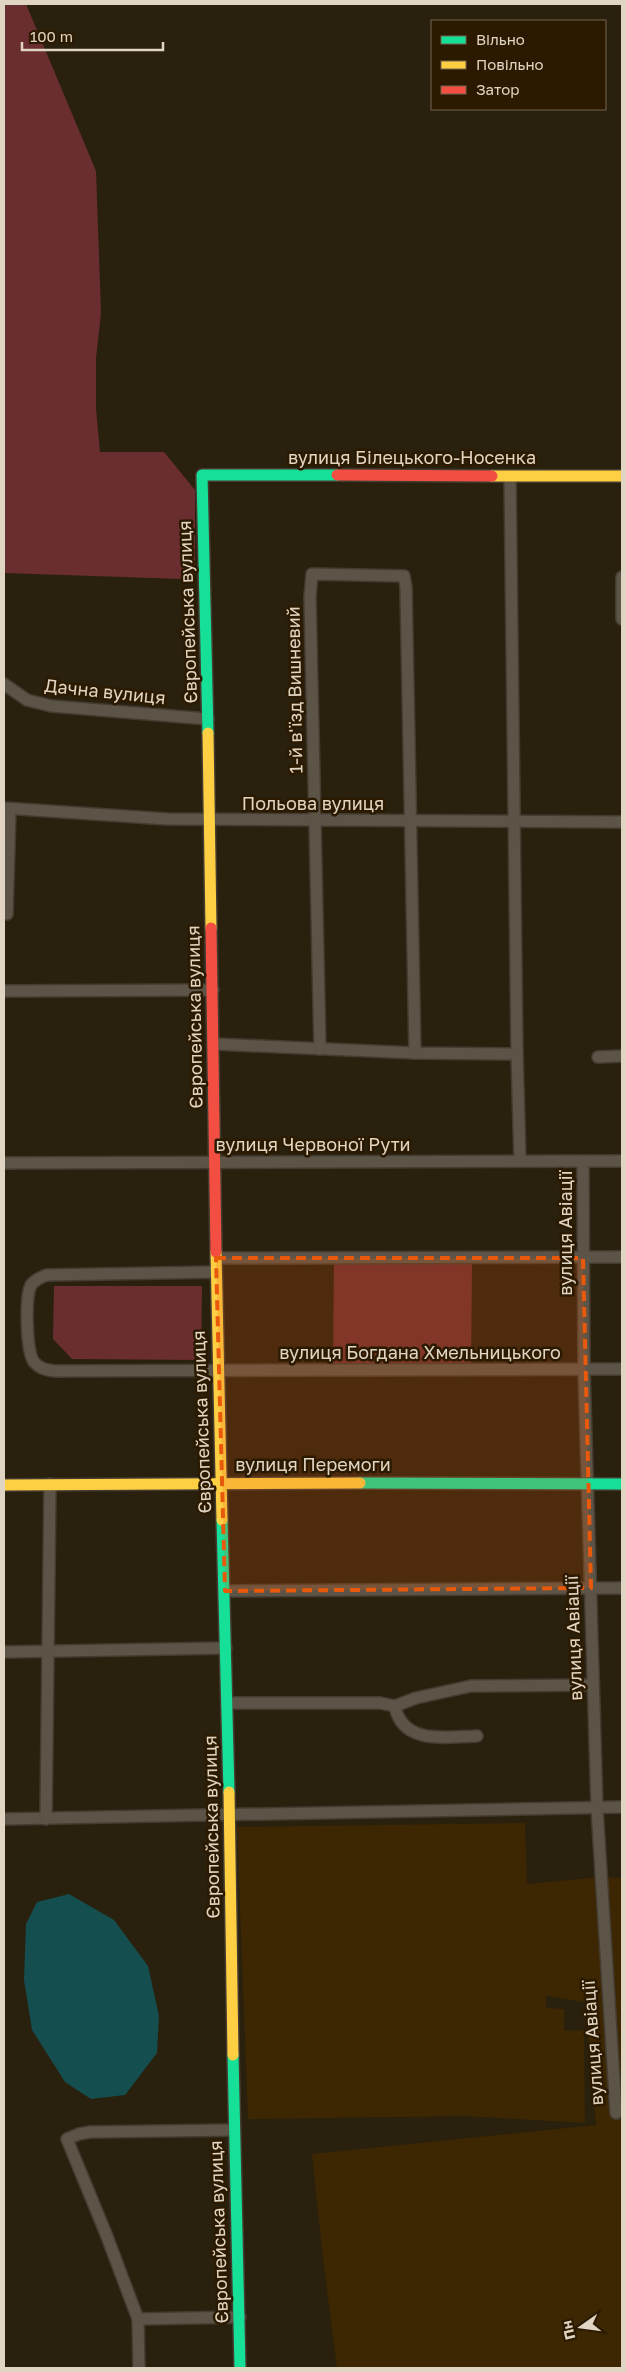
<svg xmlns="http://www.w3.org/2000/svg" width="626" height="2372" viewBox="0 0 626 2372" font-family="'Golos Text',sans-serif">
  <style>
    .built { fill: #3c2702 }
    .green { fill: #6a2e30 }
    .water { fill: #144e4f }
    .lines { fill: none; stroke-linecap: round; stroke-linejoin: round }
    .street-casing { stroke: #443c30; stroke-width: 14 }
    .fast-casing { stroke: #443c30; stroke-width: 14 }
    .slow-casing { stroke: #443c30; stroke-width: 14 }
    .jam-casing { stroke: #443c30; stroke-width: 14 }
    .street { stroke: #5b5447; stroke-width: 11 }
    .fast { stroke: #16e098; stroke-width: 11 }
    .slow { stroke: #ffcf43; stroke-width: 11 }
    .jam { stroke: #f24e42; stroke-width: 11 }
    .marked { fill: #e8590c; fill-opacity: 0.2; stroke: #e8590c; stroke-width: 4; stroke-dasharray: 10 6; stroke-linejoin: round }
    .labels { text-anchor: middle; stroke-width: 5; stroke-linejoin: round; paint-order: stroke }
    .street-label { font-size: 18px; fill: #e0d4c2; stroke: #2c1a00 }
  </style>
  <rect width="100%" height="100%" fill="#2a200e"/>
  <!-- built -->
  <path class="built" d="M525,1823L527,1884L600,1877L622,1878V2368H337L322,2250L312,2154L596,2125L585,2002L546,1996V2008L564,2009V2031L584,2030L585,2123L466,2116L248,2119L237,1827Z"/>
  <!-- green -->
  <g class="green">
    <path d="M4,4H26L96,171L101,313L96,358V409L100,452H164L195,490V576L182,579L4,573Z"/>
    <path d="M472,1261L471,1366L333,1365L334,1262Z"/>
    <path d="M54,1286H202L201,1360L72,1359L53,1339Z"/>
  </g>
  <!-- water -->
  <path class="water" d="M69,1894L114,1920L148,1966L159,2016L157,2053L125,2095L91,2099L65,2082L32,2030L24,1980L26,1924L37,1902Z"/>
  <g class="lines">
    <defs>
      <g id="street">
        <path d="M622,577V619"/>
        <path d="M4,684L27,700L51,706L208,719"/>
        <path d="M4,808L167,819L622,822"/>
        <path d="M7,914L10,809"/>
        <path d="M4,991L213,990"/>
        <path d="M214,1044L415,1053L517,1054L510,476"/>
        <path d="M320,1049L310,597L312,574L404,576L406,587L415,1053"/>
        <path d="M517,1054L520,1161"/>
        <path d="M598,1057L622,1056"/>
        <path d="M583,1161L584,1369L597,1808L616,2113"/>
        <path d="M4,1163L622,1161"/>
        <path d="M216,1258L622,1257"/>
        <path d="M216,1272L47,1275C41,1277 35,1280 31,1285C25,1297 26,1351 34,1362C40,1369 47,1370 55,1371L622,1369"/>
        <path d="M225,1591L622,1588"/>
        <path d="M4,1652L226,1648"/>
        <path d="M227,1703H380L395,1706L416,1698L471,1686L593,1685"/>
        <path d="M395,1706C402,1745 446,1737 477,1736"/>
        <path d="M4,1819L622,1807"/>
        <path d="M46,1819L50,1484"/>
        <path d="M234,2130L90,2132L79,2134L67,2139L106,2234L138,2319L240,2317"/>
        <path d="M138,2319L139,2368"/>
      </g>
      <g id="fast">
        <path d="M208,733L202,475H337"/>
        <path d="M360,1483L622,1484"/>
        <path d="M222,1520L229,1792"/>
        <path d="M233,2055L240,2368"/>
      </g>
      <g id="slow">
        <path d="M492,476H622"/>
        <path d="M208,733L211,928"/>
        <path d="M216,1252L222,1520"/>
        <path d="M4,1485L360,1483"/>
        <path d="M229,1792L233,2055"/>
      </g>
      <g id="jam">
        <path d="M337,475L492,476"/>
        <path d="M211,928L216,1252"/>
      </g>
    </defs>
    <!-- street casing -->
    <use href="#street" class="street-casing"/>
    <!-- fast casing -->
    <use href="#fast" class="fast-casing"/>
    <!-- slow casing -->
    <use href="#slow" class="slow-casing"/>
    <!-- jam casing -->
    <use href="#jam" class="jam-casing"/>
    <!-- street -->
    <use href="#street" class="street"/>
    <!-- fast -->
    <use href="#fast" class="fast"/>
    <!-- slow -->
    <use href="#slow" class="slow"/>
    <!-- jam -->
    <use href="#jam" class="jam"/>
  </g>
  <!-- marked area -->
  <path class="marked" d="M216,1258H583L591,1588L225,1591Z"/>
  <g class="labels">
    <!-- street labels -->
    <g class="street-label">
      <text x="412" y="464">вулиця Білецького-Носенка</text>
      <text transform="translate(188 612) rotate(-92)" y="6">Європейська вулиця</text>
      <text transform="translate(295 690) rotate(-91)" y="6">1-й в'їзд Вишневий</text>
      <text transform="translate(105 692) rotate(6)" y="6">Дачна вулиця</text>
      <text x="313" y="810">Польова вулиця</text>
      <text transform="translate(195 1017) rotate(-91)" y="6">Європейська вулиця</text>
      <text x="313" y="1151">вулиця Червоної Рути</text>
      <text transform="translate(566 1233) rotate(-90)" y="6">вулиця Авіації</text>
      <text x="420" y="1359">вулиця Богдана Хмельницького</text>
      <text transform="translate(202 1422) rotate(-92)" y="6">Європейська вулиця</text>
      <text x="313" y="1471">вулиця Перемоги</text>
      <text transform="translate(574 1638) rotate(-92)" y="6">вулиця Авіації</text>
      <text transform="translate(212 1827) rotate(-91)" y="6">Європейська вулиця</text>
      <text transform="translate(593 2043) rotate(-94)" y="6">вулиця Авіації</text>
      <text transform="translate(219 2232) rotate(-92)" y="6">Європейська вулиця</text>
    </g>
  </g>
  <!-- border -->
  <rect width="626" height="2372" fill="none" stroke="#e0d4c2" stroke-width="10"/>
  <!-- legend -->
  <rect x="431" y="20" width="175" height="90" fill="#2c1a00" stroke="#74644e"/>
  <rect x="441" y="36" width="25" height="8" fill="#16e098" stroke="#74644e"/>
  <text x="476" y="45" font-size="15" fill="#e0d4c2">Вільно</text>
  <rect x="441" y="61" width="25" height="8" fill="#ffcf43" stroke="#74644e"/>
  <text x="476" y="70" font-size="15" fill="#e0d4c2">Повільно</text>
  <rect x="441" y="86" width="25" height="8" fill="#f24e42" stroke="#74644e"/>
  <text x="476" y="95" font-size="15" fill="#e0d4c2">Затор</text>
  <!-- north arrow -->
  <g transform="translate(581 2327) rotate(256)" stroke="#2c1a00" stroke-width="4" paint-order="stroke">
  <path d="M0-4L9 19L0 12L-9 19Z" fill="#e0d4c2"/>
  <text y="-8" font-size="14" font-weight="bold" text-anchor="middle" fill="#e0d4c2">Пн</text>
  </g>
  <!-- scale -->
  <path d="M22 42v8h141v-8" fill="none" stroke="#e0d4c2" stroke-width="2.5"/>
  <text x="30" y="42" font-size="15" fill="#e0d4c2" stroke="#2c1a00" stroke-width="4" paint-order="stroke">100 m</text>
</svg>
